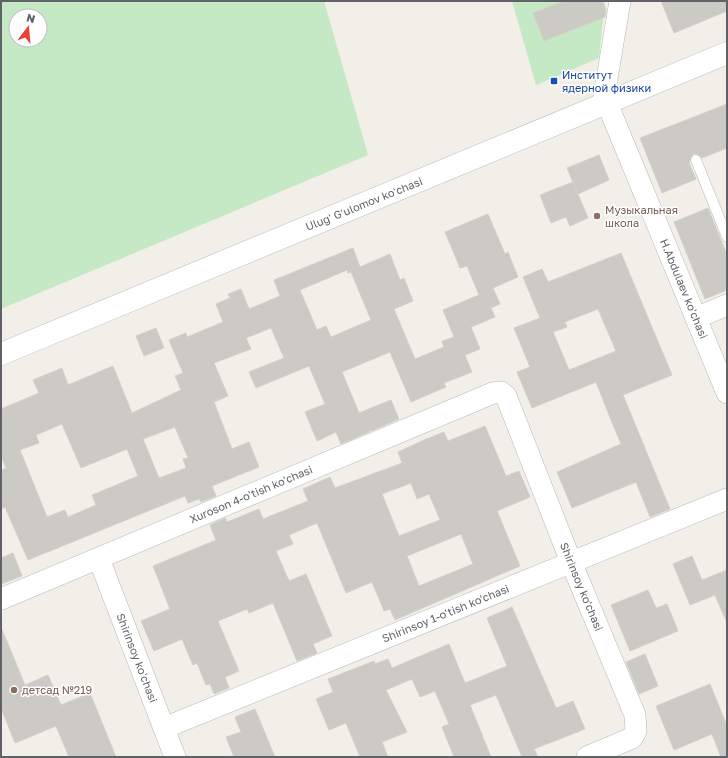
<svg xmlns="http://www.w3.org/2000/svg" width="728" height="758" viewBox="0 0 728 758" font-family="'Golos Text',sans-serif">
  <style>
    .green { fill: #c5e8c5; fill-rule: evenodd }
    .building { fill: #cccac5; stroke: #d6d1c6; fill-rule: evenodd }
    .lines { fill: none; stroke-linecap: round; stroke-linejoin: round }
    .service-casing { stroke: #b5b8bc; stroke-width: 11 }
    .minor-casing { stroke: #b5b8bc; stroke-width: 22 }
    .secondary-casing { stroke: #b6babf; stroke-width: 23 }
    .service { stroke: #fff; stroke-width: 10 }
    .minor { stroke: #fff; stroke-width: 21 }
    .secondary { stroke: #fff; stroke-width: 22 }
    .transit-dot { fill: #1a4fb4; stroke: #fff; stroke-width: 1.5 }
    .education-dot { fill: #8d6e63; stroke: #fff; stroke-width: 1.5 }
    .labels { text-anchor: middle; stroke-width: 3; stroke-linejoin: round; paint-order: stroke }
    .transit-label { font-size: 11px; fill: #164399; stroke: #fff; text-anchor: start }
    .street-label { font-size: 11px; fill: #5f6368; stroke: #fff }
    .education-label { font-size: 11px; fill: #785e54; stroke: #fff; text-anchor: start }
  </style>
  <rect width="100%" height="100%" fill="#f1efe8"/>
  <!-- green -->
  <g class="green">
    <path d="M1,1H324L368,155L1,309ZM16,16H40V40H16Z"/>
    <path d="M512,1H605L599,58L536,85Z"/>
  </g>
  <!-- building -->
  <g class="building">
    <path d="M565,1H603L606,10L605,17L544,41L533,13Z"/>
    <path d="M661,1H727V11L674,33Z"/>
    <path d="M727,104V148L702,158L697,154H693L689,163L696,179L662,193L640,138Z"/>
    <path d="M599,155L609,180L578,194L567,168Z"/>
    <path d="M573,182L588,218L570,226L566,217L551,223L540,195Z"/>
    <path d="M708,208L727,255V290L705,299L674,222Z"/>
    <path d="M488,214L505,254L508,252L518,277L493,288L500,304L491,308L495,317L471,327L480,349L465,355L472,372L444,383L446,387L411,402L390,352L342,372L359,413L391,400L399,419L341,444L336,432L317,441L305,412L325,404L309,366L256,388L249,372L284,358L271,328L246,338L251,349L214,363L228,396L214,402L232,449L249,442L259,467L212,486L216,496L201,502L199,499L188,503L185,496L28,560L5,507L1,509V471L6,468L1,456V409L39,393L33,380L62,368L68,385L113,366L132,413L181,390L175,376L183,373L169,340L186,333L187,337L223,322L216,304L230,298L228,294L241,289L249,309L280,296L274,280L353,248L360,267L390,254L400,280L404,278L413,301L394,309L415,359L444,347L442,341L454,337L443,310L479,295L467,266L460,268L445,232ZM347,270L348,273L351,272L371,320L331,337L326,326L317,330L300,290ZM62,424L81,468L127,449L138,476L92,495L96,505L68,517L65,510L47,517L20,450L39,443L36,435ZM175,427L188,458L183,459L186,468L159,478L143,439Z"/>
    <path d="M621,253L672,375L623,395L670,509L650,517L636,482L572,508L557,472L621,444L609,415L596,382L532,408L517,372L530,367L514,328L540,318L523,277L542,269L548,282ZM598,309L616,351L569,370L553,332L567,327L565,322Z"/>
    <path d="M156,328L164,348L144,356L136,336Z"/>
    <path d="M485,426L506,476L519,471L530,497L497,511L520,566L395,620L390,609L384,611L372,582L346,593L317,523L289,535L293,544L276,551L289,581L306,574L332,636L313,644L317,653L297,661L273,603L249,613L247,609L218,621L239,671L225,677L229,688L214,694L210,684L206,685L197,663L193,665L182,639L154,651L141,621L170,609L153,566L216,540L210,525L225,518L227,522L259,509L263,519L308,501L303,489L330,477L335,488L402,463L398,452L424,440L444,432L448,441ZM411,483L417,499L429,494L440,520L399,536L382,494ZM461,534L473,564L419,586L407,556Z"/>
    <path d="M13,553L22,576L1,584V558Z"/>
    <path d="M692,556L702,580L727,570V623L715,595L690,605L673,564Z"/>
    <path d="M648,590L656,608L667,604L678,631L630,651L611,605Z"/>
    <path d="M512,607L556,708L573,701L585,729L534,749L538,757H522L496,695L470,705L491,757H454L442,727L449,724L435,691L420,697L412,679L386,690L407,732L382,742L388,757H360L346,723L329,730L316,699L333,692L328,679L374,661L375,664L388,659L392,668L449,644L465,683L507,666L487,618Z"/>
    <path d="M1,627L25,685L48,675L61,705L90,693L116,757H69L56,726L15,743L1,708Z"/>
    <path d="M645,654L658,686L639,694L626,662Z"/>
    <path d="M710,684L727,726V757H721L712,734L674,750L656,706Z"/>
    <path d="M255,709L275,757H234L226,737L241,732L235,717Z"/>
  </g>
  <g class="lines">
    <defs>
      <path id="service" d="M696,160L727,237"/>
      <g id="minor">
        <path id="s1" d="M620,1L604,96L727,393"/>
        <path d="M696,318L727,305"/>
        <path id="s2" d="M99,559L175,757"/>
        <path id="s3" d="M1,599L493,393L501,392L506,396L571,562L635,715L636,731L632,738L587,757"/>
        <path id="s4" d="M164,728L727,499"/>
      </g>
      <path id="secondary" d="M1,354L727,53"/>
    </defs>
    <!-- service casing -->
    <use href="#service" class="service-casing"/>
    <!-- minor casing -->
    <use href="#minor" class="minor-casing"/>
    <!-- secondary casing -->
    <use href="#secondary" class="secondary-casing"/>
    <!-- service -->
    <use href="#service" class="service"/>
    <!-- minor -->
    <use href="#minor" class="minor"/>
    <!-- secondary -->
    <use href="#secondary" class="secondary"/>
  </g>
  <!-- markers -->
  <rect class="transit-dot" x="550" y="77" width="8" height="8" rx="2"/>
  <g class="education-dot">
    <circle cx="597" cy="216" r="4"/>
    <circle cx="14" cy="690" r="4"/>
  </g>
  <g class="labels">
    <!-- transit labels -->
    <g class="transit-label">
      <text x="562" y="79">Институт<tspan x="562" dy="13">ядерной физики</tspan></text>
    </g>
    <!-- street labels -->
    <g class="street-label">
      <text transform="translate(364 204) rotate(-22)" y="4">Ulugʻ Gʻulomov koʻchasi</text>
      <text dy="4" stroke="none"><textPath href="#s1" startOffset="305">H.Abdulaev ko'chasi</textPath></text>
      <text dy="4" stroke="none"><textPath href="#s3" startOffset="271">Xuroson 4-o'tish ko'chasi</textPath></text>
      <text dy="4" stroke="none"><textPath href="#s3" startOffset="753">Shirinsoy ko'chasi</textPath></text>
      <text dy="4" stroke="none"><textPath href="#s4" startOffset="304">Shirinsoy 1-o'tish ko'chasi</textPath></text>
      <text dy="4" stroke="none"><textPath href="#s2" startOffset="106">Shirinsoy ko'chasi</textPath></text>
    </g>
    <!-- education labels -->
    <g class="education-label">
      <text x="605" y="214">Музыкальная<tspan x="605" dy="13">школа</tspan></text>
      <text x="22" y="694">детсад №219</text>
    </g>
  </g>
  <!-- border -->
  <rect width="728" height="758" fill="none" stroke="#5f6368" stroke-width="4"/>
  <!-- north arrow -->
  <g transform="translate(28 28) rotate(16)"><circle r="19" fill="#ffffff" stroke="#bfc1c3"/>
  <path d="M0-3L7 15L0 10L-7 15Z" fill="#ea4335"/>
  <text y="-6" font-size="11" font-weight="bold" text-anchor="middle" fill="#5f6368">N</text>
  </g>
</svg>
